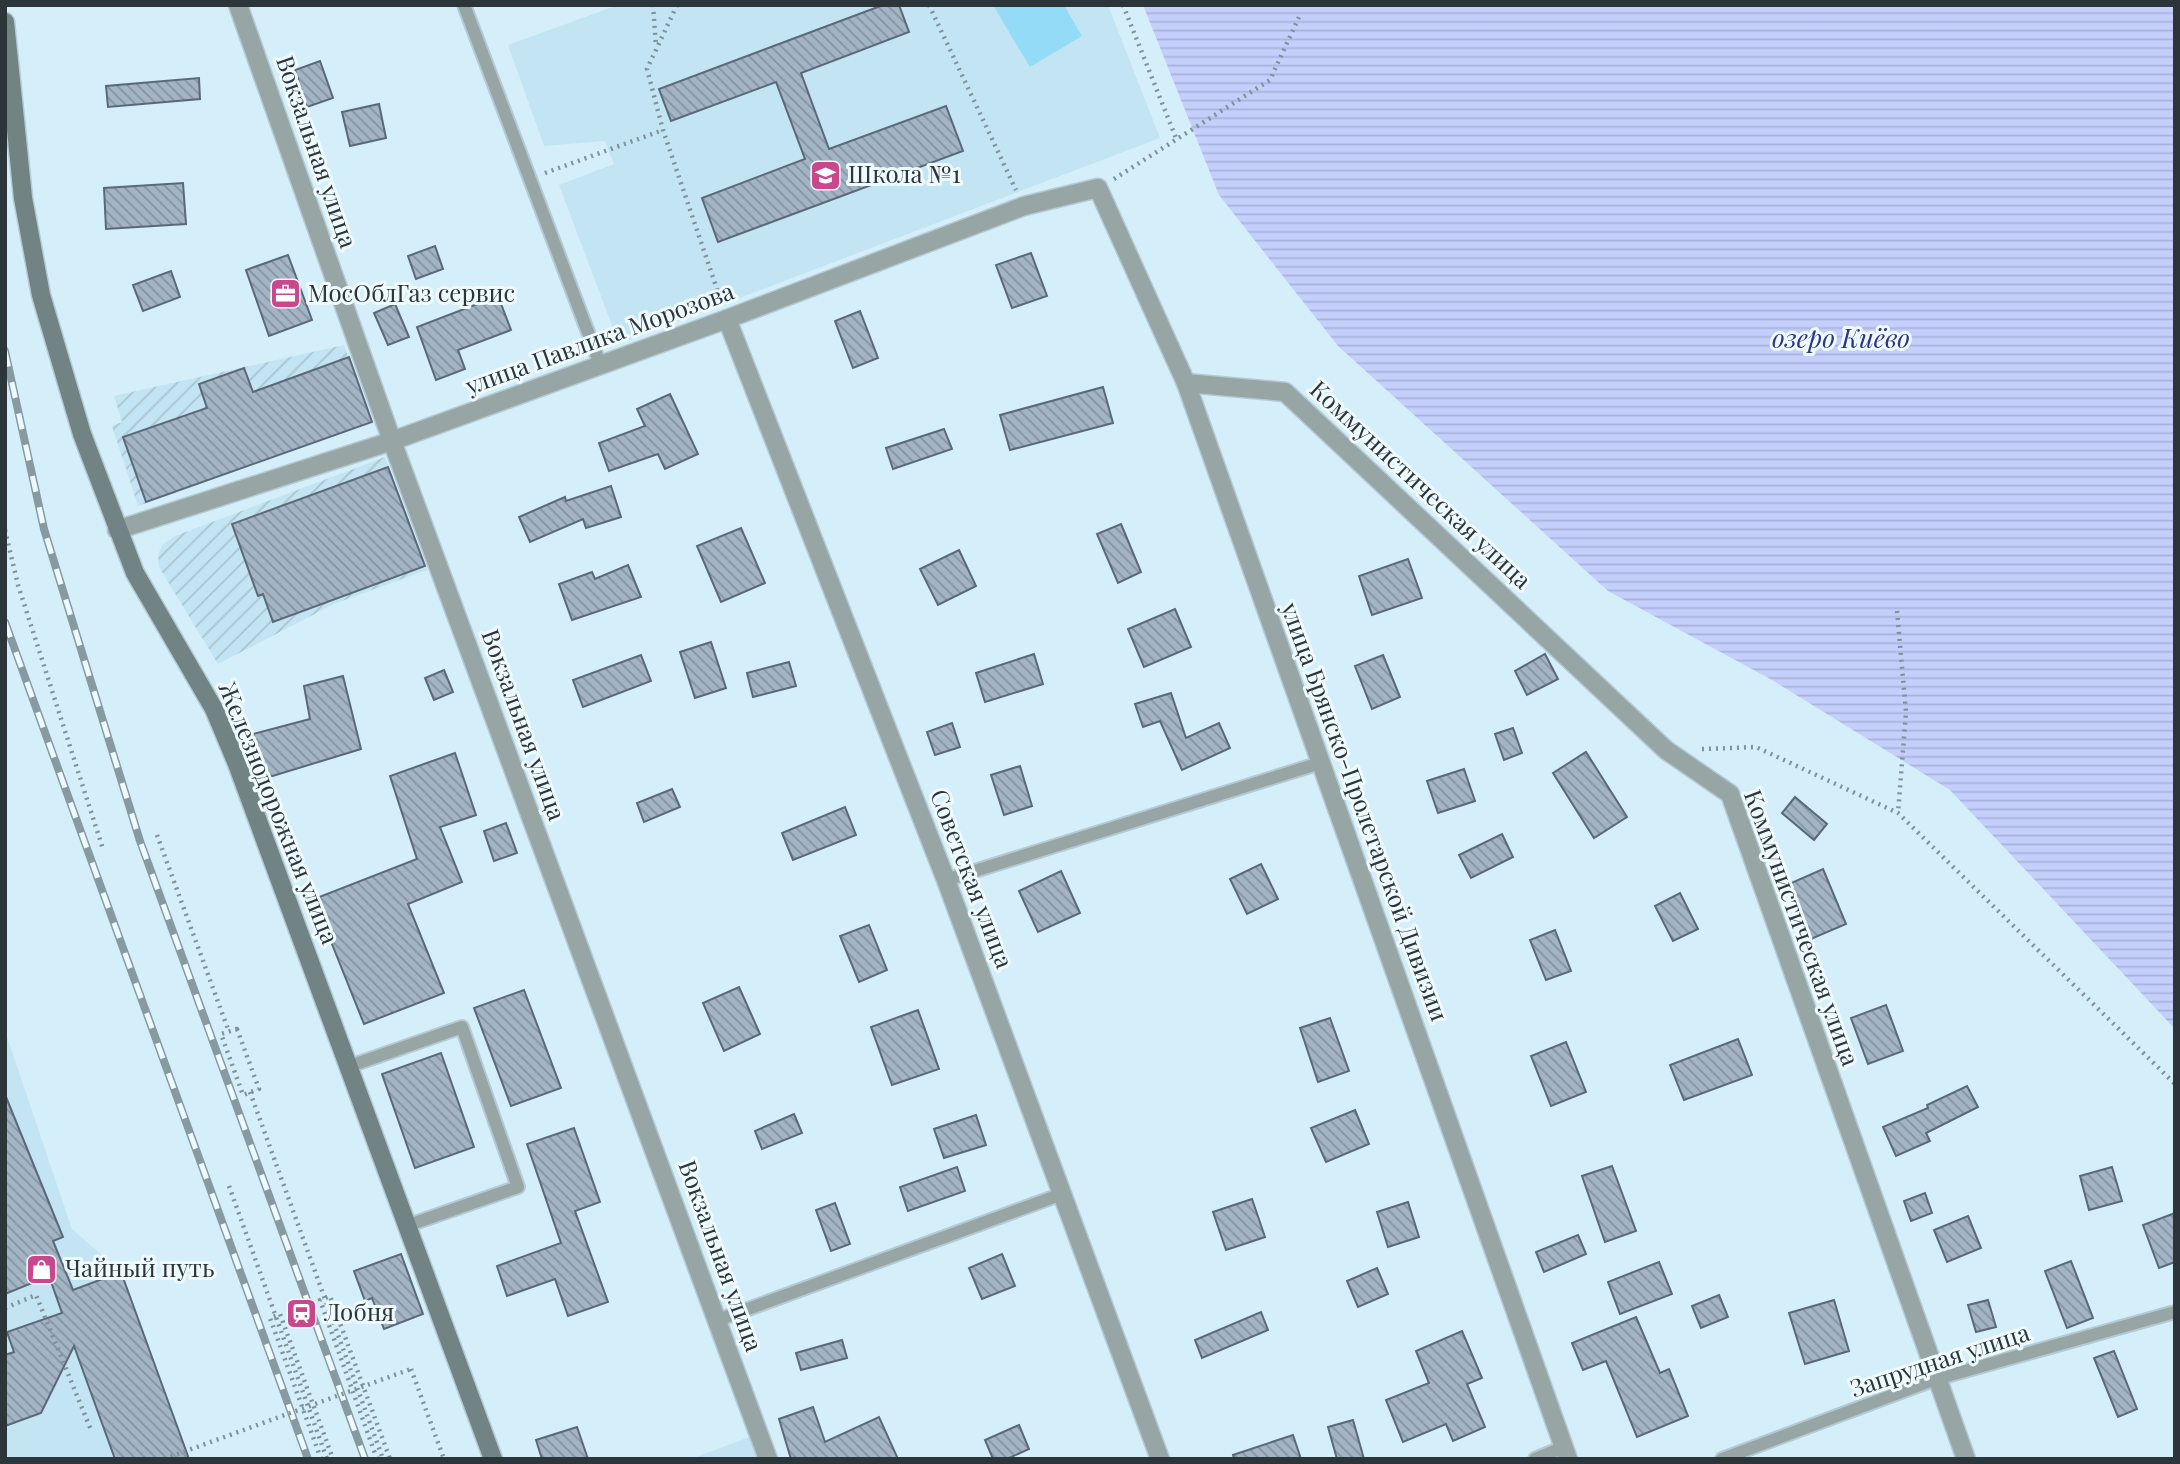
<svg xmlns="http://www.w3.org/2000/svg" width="2180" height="1464" viewBox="0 0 2180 1464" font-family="'Playfair Display',serif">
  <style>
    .built { fill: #c3e4f2 }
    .industrial { fill: url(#industrial-furrows) }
    .green { fill: #93dbf7 }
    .water { fill: url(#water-rules) }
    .building { fill: url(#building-back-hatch); stroke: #5a6979; stroke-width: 2 }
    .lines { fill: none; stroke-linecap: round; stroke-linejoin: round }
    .lane-casing { stroke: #b3cad4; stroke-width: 16 }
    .street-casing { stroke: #b3cad4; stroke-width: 21 }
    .secondary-casing { stroke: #b3cad4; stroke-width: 21 }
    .path { stroke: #7f9199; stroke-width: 4.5; stroke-dasharray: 2 5; stroke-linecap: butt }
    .lane { stroke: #98a5a5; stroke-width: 12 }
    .street { stroke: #98a5a5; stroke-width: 18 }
    .secondary { stroke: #718383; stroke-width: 18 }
    .rail-casing { stroke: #879aa2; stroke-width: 8 }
    .rail { stroke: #effafe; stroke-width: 5; stroke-dasharray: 16; stroke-linecap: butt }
    .path-bridge { stroke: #7f9199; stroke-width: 4.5; stroke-dasharray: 2 5; stroke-linecap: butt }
    .labels { text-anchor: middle; stroke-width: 6; stroke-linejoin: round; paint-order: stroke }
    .street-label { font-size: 24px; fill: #2b353a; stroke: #effafe }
    .poi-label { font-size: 24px; fill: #2b353a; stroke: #effafe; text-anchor: start }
    .water-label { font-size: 26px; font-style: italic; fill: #2e3486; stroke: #effafe }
  </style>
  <defs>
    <pattern id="industrial-furrows" width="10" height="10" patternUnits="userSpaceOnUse" patternTransform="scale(1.75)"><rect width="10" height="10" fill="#c3e4f2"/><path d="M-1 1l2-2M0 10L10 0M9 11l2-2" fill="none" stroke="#a8c4d0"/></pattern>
    <pattern id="water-rules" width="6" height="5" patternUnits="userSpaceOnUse" patternTransform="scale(1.75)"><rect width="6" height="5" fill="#c4cffc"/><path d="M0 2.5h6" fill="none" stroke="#a9b2d9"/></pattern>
    <pattern id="building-back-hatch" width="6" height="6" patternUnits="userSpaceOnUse" patternTransform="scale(1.75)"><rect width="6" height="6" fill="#a3b4c5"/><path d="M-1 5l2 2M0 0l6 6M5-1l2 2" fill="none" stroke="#8593a1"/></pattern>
  </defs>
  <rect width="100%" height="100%" fill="#d5effa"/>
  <!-- built -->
  <g class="built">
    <path d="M618,5H1108L1160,138L619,344L559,185L614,164L605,141L544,146L508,45Z"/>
    <path d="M5,1031L72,1229L121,1272L186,1459H5Z"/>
    <path d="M752,1436L760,1459H691Z"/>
  </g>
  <!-- industrial -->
  <g class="industrial">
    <path d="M344,345L372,422L138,506L112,426L122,422L114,396Z"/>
    <path d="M385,457L427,570L334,604L218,664L159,567L158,555L162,545L175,536Z"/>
  </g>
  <!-- green -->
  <path class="green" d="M993,5H1064L1082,36L1030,67Z"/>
  <!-- water -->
  <path class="water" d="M1143,5H2175V1029L1950,790L1772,680L1608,591L1338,346L1219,195Z"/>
  <!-- building -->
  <g class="building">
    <path d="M883,5H899L909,32L801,73L829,149L946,106L963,151L718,242L702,198L805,159L776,82L671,121L659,89Z"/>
    <path d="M320,61L333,98L307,107L295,70Z"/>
    <path d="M199,78L200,99L108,107L106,86Z"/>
    <path d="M379,104L386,138L350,146L342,112Z"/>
    <path d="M183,183L186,224L106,229L104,188Z"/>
    <path d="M435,246L443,269L416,279L408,256Z"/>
    <path d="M1031,253L1047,296L1012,308L996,265Z"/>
    <path d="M288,255L312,320L269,336L246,270Z"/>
    <path d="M171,271L180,297L143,311L133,285Z"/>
    <path d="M498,296L511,330L458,350L465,369L436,380L417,327Z"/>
    <path d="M395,304L409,337L388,345L374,313Z"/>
    <path d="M860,311L878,358L853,368L835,321Z"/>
    <path d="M349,357L372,422L146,502L123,437L207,408L199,384L244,368L253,392Z"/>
    <path d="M1103,387L1113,423L1010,450L1000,415Z"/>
    <path d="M670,394L698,454L665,469L658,454L609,471L599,443L645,426L637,409Z"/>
    <path d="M944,429L952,449L893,469L886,448Z"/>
    <path d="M388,467L425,566L273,622L263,594L258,596L232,524Z"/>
    <path d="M611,486L621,517L586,528L583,519L530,542L519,517L565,497L566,501Z"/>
    <path d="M1121,524L1141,572L1118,583L1097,534Z"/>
    <path d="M741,528L765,583L721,602L697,546Z"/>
    <path d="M959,550L976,586L938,605L920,569Z"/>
    <path d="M1408,559L1422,598L1372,615L1359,576Z"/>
    <path d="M628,565L641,597L572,620L559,584L592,572L595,579Z"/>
    <path d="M1175,609L1191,647L1144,667L1128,629Z"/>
    <path d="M711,642L726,688L695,698L680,652Z"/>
    <path d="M1034,654L1043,684L985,702L976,673Z"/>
    <path d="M1545,654L1558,679L1527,695L1515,671Z"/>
    <path d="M641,655L651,681L583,707L573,680Z"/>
    <path d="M1383,655L1400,697L1372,709L1355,666Z"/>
    <path d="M789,662L796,686L753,697L747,673Z"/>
    <path d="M444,670L453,692L434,700L425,678Z"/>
    <path d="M343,676L361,749L266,778L253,734L310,719L304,686Z"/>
    <path d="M1171,693L1186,738L1219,723L1230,748L1182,770L1160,721L1143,727L1135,704Z"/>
    <path d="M952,723L960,747L935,755L927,732Z"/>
    <path d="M1513,728L1522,753L1504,760L1495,734Z"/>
    <path d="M1586,752L1627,817L1594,838L1553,773Z"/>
    <path d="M455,753L476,815L440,827L462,882L408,904L444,993L364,1024L314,899L417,859L390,776Z"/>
    <path d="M1020,766L1032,806L1004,815L991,775Z"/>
    <path d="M1464,769L1475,801L1438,813L1427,781Z"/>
    <path d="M672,789L680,807L644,822L637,803Z"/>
    <path d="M1795,797L1827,824L1814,840L1782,813Z"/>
    <path d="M845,807L856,835L793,860L782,833Z"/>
    <path d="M506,823L517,853L494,861L484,831Z"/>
    <path d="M1502,834L1513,857L1471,878L1459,855Z"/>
    <path d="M1261,864L1278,899L1247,914L1230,879Z"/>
    <path d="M1823,869L1846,924L1811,939L1789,884Z"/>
    <path d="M1061,871L1080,913L1038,932L1019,891Z"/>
    <path d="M1680,893L1698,929L1673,941L1655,906Z"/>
    <path d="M869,925L887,970L859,982L840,936Z"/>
    <path d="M1555,930L1571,971L1546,980L1530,940Z"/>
    <path d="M739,987L760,1034L724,1051L703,1003Z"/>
    <path d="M524,990L561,1088L511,1106L474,1008Z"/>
    <path d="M1886,1005L1903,1051L1868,1064L1851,1018Z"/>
    <path d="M918,1010L939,1069L892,1085L871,1027Z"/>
    <path d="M1330,1018L1349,1071L1318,1082L1300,1028Z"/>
    <path d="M1738,1039L1752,1075L1684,1100L1670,1065Z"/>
    <path d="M1566,1042L1586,1092L1551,1106L1531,1056Z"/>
    <path d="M441,1053L474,1147L415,1168L382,1074Z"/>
    <path d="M1967,1086L1978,1107L1926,1133L1930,1141L1896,1156L1883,1127L1928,1108L1927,1105Z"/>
    <path d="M6,1097L63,1237L53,1241L73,1290L121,1272L189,1459H115L74,1346L41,1413L5,1426V1355L14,1352L7,1332L62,1313L49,1276L5,1294Z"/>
    <path d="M1355,1110L1369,1144L1326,1162L1311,1128Z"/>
    <path d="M794,1114L802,1133L762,1149L755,1131Z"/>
    <path d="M976,1115L986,1145L944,1158L934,1129Z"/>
    <path d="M574,1128L600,1202L575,1211L608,1302L568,1316L555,1279L507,1296L497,1266L561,1243L527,1144Z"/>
    <path d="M1612,1166L1636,1231L1605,1242L1582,1176Z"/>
    <path d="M957,1167L965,1191L908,1211L900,1187Z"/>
    <path d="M2112,1167L2122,1201L2089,1210L2080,1176Z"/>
    <path d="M1925,1193L1932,1213L1911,1221L1904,1201Z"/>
    <path d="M1252,1199L1265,1237L1226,1250L1213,1212Z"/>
    <path d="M1408,1202L1419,1237L1388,1247L1377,1212Z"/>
    <path d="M835,1203L850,1244L831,1251L816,1210Z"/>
    <path d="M2175,1213V1262L2159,1268L2143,1225Z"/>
    <path d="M1968,1216L1981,1248L1947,1262L1934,1230Z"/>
    <path d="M1578,1235L1586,1254L1544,1272L1536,1252Z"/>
    <path d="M401,1254L423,1314L384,1329L372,1298L365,1301L354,1271Z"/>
    <path d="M1002,1254L1015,1286L982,1299L969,1268Z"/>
    <path d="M2071,1261L2093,1318L2067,1328L2045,1271Z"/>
    <path d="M1659,1262L1672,1294L1620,1314L1608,1282Z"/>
    <path d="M1377,1268L1388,1294L1358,1307L1347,1281Z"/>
    <path d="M1719,1295L1728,1317L1701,1328L1692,1306Z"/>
    <path d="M1834,1300L1849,1351L1805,1364L1789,1313Z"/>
    <path d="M1988,1300L1996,1327L1976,1332L1968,1305Z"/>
    <path d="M1261,1312L1268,1330L1202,1358L1195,1340Z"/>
    <path d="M1636,1317L1660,1373L1669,1369L1688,1416L1637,1437L1606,1361L1583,1370L1572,1343Z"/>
    <path d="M1462,1331L1482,1378L1467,1384L1485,1427L1453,1441L1446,1424L1403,1442L1386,1400L1429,1383L1416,1351Z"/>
    <path d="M842,1340L847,1358L801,1370L796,1353Z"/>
    <path d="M2114,1351L2137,1409L2118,1417L2094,1358Z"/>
    <path d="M813,1407L825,1442L879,1417L898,1459H791L779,1419Z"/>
    <path d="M1353,1420L1364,1459H1337L1328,1427Z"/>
    <path d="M1019,1425L1029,1449L1007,1459H993L985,1440Z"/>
    <path d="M577,1427L588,1459H542L536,1440Z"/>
    <path d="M1293,1435L1301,1459H1234L1233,1455Z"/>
  </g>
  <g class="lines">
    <defs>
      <g id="lane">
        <path d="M464,5L600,364"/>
        <path d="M946,880L1320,763"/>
        <path d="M350,1066L462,1027L518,1187L406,1226"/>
        <path d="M718,1320L1062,1194"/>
        <path d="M1535,1459L1564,1447"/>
        <path d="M1722,1459L1936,1379L2175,1312"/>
      </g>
      <g id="street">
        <path d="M238,5L392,441L768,1459"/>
        <path d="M727,319L946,880L1160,1459"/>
        <path d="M1186,383L1285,392L1666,750L1730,794L1966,1459"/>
        <path d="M117,530L392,441L727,319L1024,206L1098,188L1186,383L1568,1459"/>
      </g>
      <path id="secondary" d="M5,22L23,198L41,295L82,434L135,573L214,709L237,764L493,1459"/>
    </defs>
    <!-- lane casing -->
    <use href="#lane" class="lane-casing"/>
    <!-- street casing -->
    <use href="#street" class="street-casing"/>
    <!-- secondary casing -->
    <use href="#secondary" class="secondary-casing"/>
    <!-- path -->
    <g class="path">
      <path d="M653,5L656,46"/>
      <path d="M677,5L647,69L663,130L721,301"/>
      <path d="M929,5L1016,190"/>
      <path d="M1123,5L1176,138"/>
      <path d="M545,173L663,130"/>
      <path d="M1114,179L1270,80L1299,17"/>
      <path d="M5,530L18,585L103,849"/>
      <path d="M1897,611L1906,712L1898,813"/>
      <path d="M1702,749L1756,747L1898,813L2175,1084"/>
      <path d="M157,835L229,1032"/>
      <path d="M237,1029L259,1089L243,1095L221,1034Z"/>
      <path d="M250,1092L383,1459"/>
      <path d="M229,1186L327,1459"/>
      <path d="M5,1308L36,1295L91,1430"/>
      <path d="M411,1369L444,1459"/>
      <path d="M321,1459L270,1318L280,1314L333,1459"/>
      <path d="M377,1459L320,1300L330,1296L390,1459"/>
    </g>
    <!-- lane -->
    <use href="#lane" class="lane"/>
    <!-- street -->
    <use href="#street" class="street"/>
    <!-- secondary -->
    <use href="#secondary" class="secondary"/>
    <defs>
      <g id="rail">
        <path d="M5,351L44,529L140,841L365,1459"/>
        <path d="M5,622L308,1459"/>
      </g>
    </defs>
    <!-- rail casing -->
    <use href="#rail" class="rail-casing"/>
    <!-- rail -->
    <use href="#rail" class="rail"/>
    <!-- path-bridge -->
    <path class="path-bridge" d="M164,1459L411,1369"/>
  </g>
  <!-- icons -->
  <defs>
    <symbol id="school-square" viewBox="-11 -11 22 22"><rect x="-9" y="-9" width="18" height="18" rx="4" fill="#c9478d" stroke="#effafe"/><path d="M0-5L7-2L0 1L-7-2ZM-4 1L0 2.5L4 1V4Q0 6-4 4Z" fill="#fff"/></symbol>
    <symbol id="office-square" viewBox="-11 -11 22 22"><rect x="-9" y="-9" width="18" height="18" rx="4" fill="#c9478d" stroke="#effafe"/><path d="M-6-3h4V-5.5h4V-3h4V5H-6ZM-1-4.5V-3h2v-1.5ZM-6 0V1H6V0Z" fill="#fff"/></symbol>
    <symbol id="shop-square" viewBox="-11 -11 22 22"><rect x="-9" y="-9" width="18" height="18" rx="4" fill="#c9478d" stroke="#effafe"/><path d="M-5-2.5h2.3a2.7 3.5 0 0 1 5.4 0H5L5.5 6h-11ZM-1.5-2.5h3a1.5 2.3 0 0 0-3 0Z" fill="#fff"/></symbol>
    <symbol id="station-square" viewBox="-11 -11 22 22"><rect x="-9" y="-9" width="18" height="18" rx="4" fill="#c9478d" stroke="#effafe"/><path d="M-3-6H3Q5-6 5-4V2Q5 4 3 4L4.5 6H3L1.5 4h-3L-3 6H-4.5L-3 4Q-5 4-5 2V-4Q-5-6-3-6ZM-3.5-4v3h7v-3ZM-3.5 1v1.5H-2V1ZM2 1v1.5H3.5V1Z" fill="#fff"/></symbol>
  </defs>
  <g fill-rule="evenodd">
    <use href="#school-square" x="808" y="158" width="35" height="35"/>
    <use href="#office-square" x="268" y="276" width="35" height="35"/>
    <use href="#shop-square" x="24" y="1252" width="35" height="35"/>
    <use href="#station-square" x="284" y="1296" width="35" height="35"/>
  </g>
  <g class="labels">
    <!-- street labels -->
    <g class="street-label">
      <text transform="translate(316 152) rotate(71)" y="8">Вокзальная улица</text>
      <text transform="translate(600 339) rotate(-20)" y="8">улица Павлика Морозова</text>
      <text transform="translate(1420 485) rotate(43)" y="8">Коммунистическая улица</text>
      <text transform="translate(523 725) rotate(70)" y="8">Вокзальная улица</text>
      <text transform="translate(1364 812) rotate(70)" y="8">улица Брянско-Пролетарской Дивизии</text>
      <text transform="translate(278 813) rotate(68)" y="8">Железнодорожная улица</text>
      <text transform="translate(971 879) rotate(69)" y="8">Советская улица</text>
      <text transform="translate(1801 928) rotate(70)" y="8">Коммунистическая улица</text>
      <text transform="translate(720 1256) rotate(70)" y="8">Вокзальная улица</text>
      <text transform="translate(1940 1361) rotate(-18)" y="8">Запрудная улица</text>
    </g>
    <!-- poi labels -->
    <g class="poi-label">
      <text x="848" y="183">Школа №1</text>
      <text x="308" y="302">МосОблГаз сервис</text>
      <text x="65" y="1277">Чайный путь</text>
      <text x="324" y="1321">Лобня</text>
    </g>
    <!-- water labels -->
    <g class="water-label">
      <text x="1841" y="348">озеро Киёво</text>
    </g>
  </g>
  <!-- border -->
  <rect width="2180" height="1464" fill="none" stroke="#2b353a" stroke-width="14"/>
</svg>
